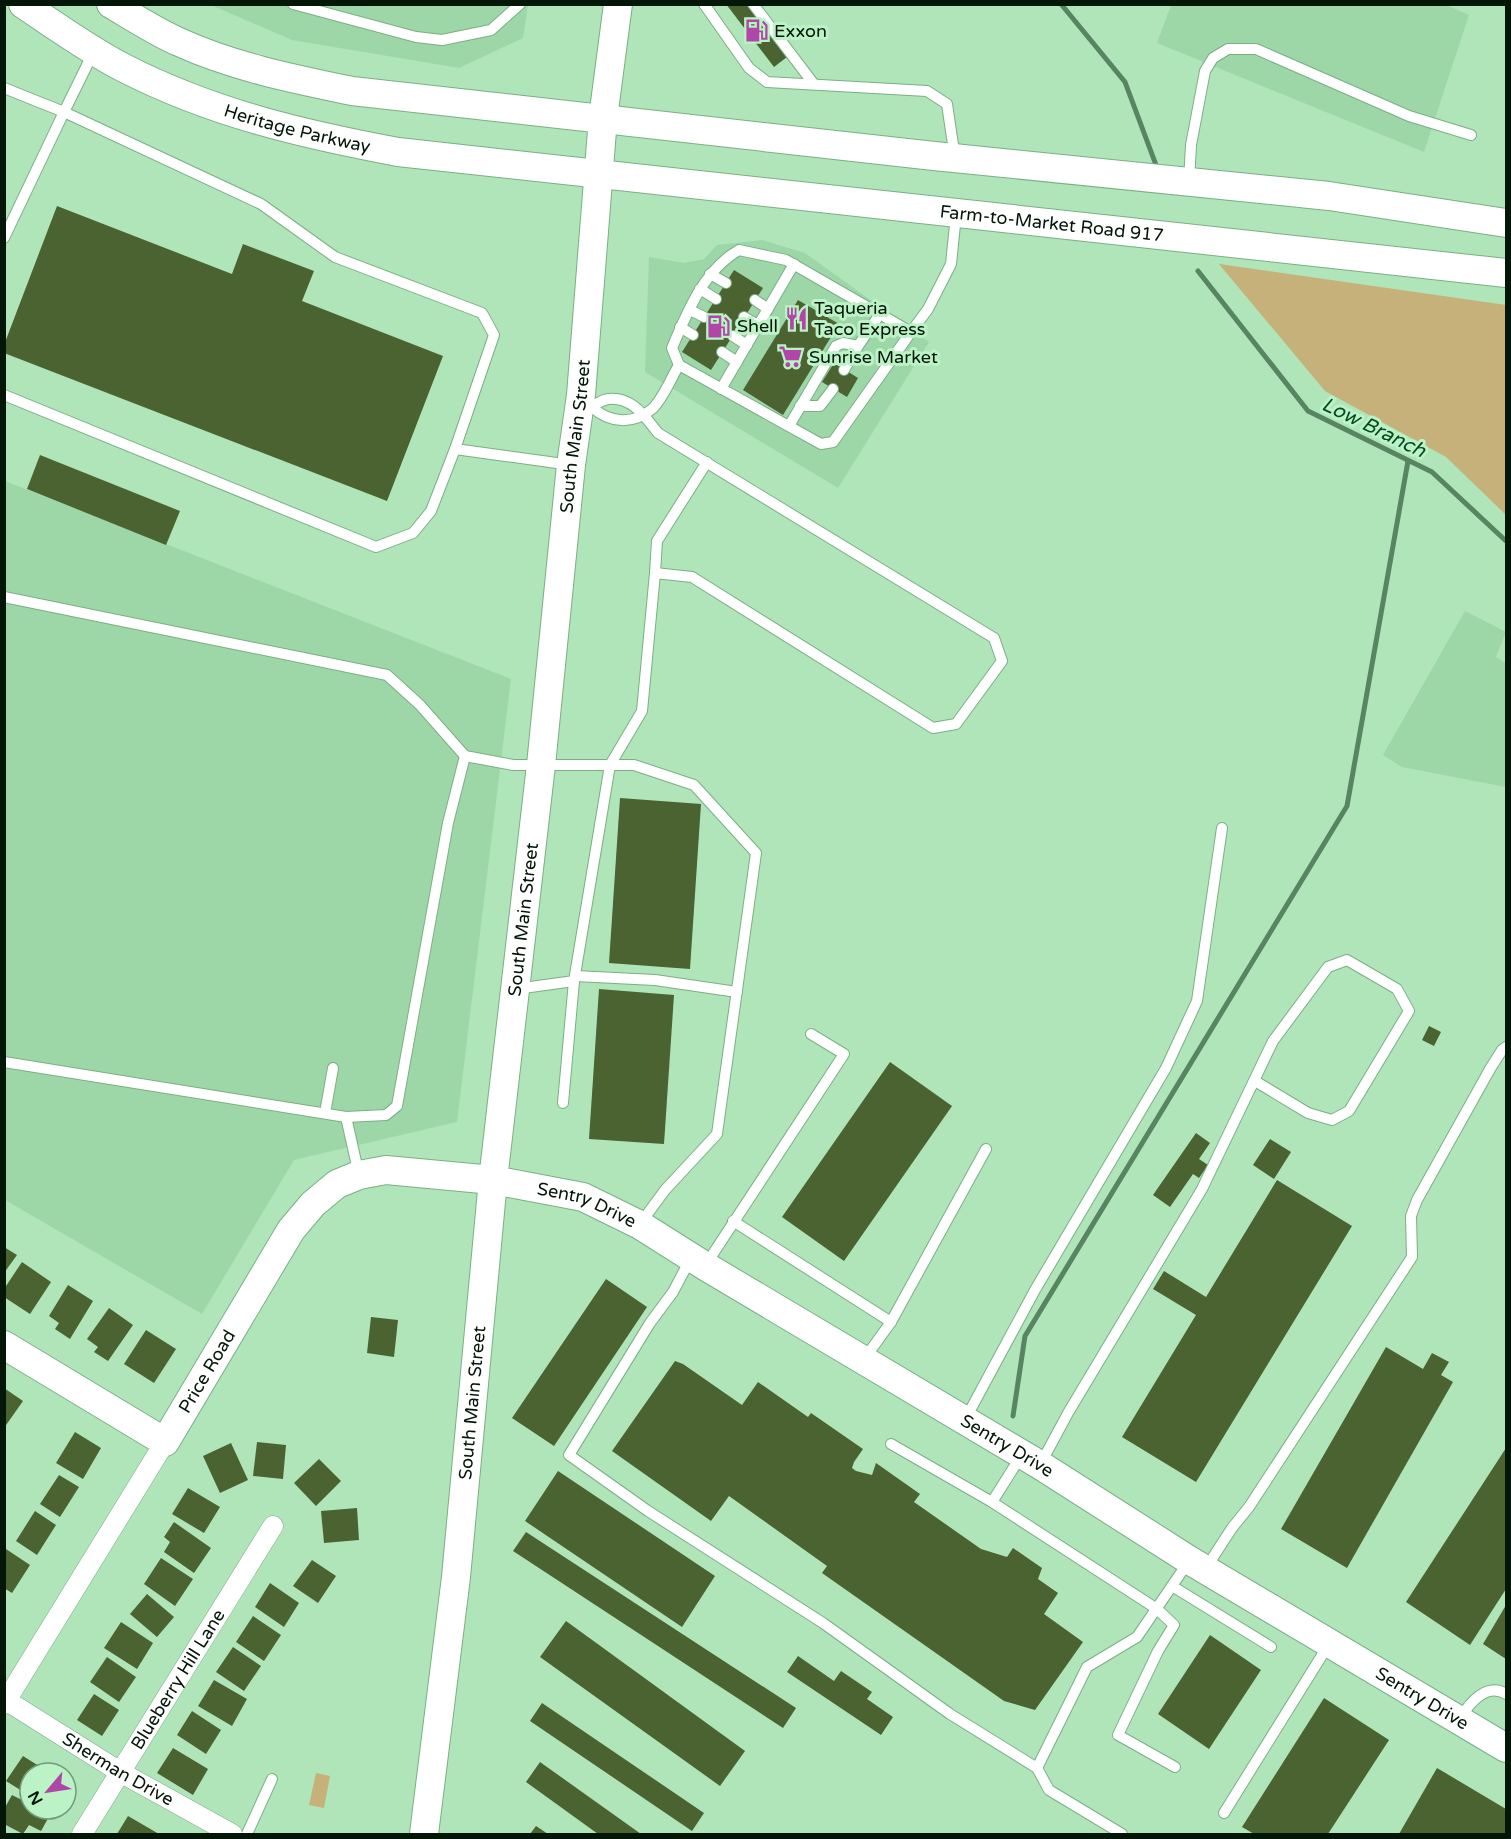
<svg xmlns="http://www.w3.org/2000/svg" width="1511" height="1839" viewBox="0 0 1511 1839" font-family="'Varela Round',sans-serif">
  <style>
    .built { fill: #9dd7a8 }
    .green { fill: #c5b179 }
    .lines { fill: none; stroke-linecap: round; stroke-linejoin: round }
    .stream { stroke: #588561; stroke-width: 5 }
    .building { fill: #4a6330 }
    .lane-casing { stroke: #7baf85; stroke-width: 12 }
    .street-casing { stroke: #7baf85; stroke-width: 21 }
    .secondary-casing { stroke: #7baf85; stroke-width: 30 }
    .lane { stroke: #fff; stroke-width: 10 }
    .street { stroke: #fff; stroke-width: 20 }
    .secondary { stroke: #fff; stroke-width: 28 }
    .labels { text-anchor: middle; stroke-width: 6; stroke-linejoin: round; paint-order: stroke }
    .poi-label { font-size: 18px; fill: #031607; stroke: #bbf2c6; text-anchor: start }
    .street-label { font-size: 18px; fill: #031607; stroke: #bbf2c6 }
    .water-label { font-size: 20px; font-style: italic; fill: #064920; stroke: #bbf2c6 }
  </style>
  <rect width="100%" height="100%" fill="#afe5b9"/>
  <!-- built -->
  <g class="built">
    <path d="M1444,4L1469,15L1424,152L1157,43L1171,5Z"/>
    <path d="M211,5H528L523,38L459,68L292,40Z"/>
    <path d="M762,240L805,253L929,342L838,488L645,372L649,257L684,263L704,259L717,245Z"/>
    <path d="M5,481L511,679L457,1122L294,1160L202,1314L5,1200Z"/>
    <path d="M1465,611L1506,632L1496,657L1506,663V787L1402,767L1383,755Z"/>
  </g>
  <!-- green -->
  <g class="green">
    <path d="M1219,264L1506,305V515L1446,457L1325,391Z"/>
    <path d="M316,1773L330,1776L324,1808L309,1805Z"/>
  </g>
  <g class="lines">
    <!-- stream -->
    <g class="stream">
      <path d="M1061,4L1125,82L1156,165"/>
      <path d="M1198,271L1308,411L1432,472L1506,541"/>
      <path d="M1013,1416L1025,1336L1347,806L1408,461"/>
    </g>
  </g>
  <!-- building -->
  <g class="building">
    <path d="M726,4H746L787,57L774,67Z"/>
    <path d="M57,206L232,274L243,244L314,271L302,301L443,356L387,501L4,353V345Z"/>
    <path d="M734,270L763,288L711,370L682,352Z"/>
    <path d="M798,300L839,324L783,415L743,390Z"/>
    <path d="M834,363L858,378L847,397L822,382Z"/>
    <path d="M40,455L180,511L166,545L27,489Z"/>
    <path d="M620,798L701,804L690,969L609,963Z"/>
    <path d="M599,989L674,995L664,1144L589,1139Z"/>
    <path d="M1429,1026L1441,1032L1434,1046L1422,1040Z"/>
    <path d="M890,1062L952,1106L844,1261L782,1217Z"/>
    <path d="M1196,1133L1210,1143L1199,1159L1208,1165L1199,1178L1193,1174L1170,1207L1153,1195Z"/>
    <path d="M1270,1139L1291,1152L1274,1179L1253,1165Z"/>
    <path d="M1277,1180L1352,1226L1196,1482L1122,1437L1196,1315L1153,1289L1164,1271L1206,1297Z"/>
    <path d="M4,1247L17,1255L4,1273Z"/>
    <path d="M22,1262L51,1282L30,1314L4,1297V1289Z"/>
    <path d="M606,1279L647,1307L554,1446L512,1418Z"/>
    <path d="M68,1285L93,1301L70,1339L55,1329L59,1323L49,1316Z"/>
    <path d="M109,1308L133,1325L108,1361L94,1352L98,1347L87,1339Z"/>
    <path d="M371,1317L398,1320L394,1357L367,1353Z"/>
    <path d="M146,1330L176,1349L154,1383L124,1364Z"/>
    <path d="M1386,1347L1423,1369L1432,1353L1449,1362L1441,1375L1453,1382L1347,1568L1281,1529Z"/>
    <path d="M675,1361L683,1364L742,1405L758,1382L808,1417L811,1413L863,1449L854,1462L852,1468L856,1471L872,1475L876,1463L920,1494L914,1502L981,1549L1007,1557L1013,1548L1042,1568L1038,1579L1058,1593L1044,1614L1083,1642L1035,1710L1004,1701L822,1573L827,1566L729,1496L711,1521L612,1451Z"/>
    <path d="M4,1388L23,1401L4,1428Z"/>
    <path d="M75,1432L101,1448L83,1479L56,1463Z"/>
    <path d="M257,1442L286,1445L283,1479L253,1476Z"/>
    <path d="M231,1443L248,1480L220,1493L203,1456Z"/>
    <path d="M1506,1448V1589L1470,1645L1406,1602Z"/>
    <path d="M319,1459L341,1481L316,1506L294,1483Z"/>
    <path d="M558,1471L715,1576L682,1627L525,1521Z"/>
    <path d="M59,1475L79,1487L60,1517L40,1504Z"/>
    <path d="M188,1488L220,1507L204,1533L172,1514Z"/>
    <path d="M357,1508L359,1540L324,1543L321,1511Z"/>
    <path d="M35,1511L56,1525L37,1555L16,1541Z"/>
    <path d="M174,1522L211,1548L194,1573L164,1552L170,1542L164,1537Z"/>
    <path d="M526,1532L796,1708L783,1728L513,1551Z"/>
    <path d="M6,1549L30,1565L12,1593L4,1588Z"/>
    <path d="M161,1558L193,1579L175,1606L144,1584Z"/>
    <path d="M312,1560L336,1576L318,1603L293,1586Z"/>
    <path d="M270,1583L299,1603L284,1627L255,1607Z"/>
    <path d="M147,1594L174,1617L157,1637L130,1614Z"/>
    <path d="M1506,1605V1659L1483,1644Z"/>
    <path d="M253,1616L281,1635L264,1661L236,1642Z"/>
    <path d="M566,1621L745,1751L720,1786L540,1657Z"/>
    <path d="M121,1622L153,1643L137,1669L104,1648Z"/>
    <path d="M1210,1635L1261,1670L1209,1749L1158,1714Z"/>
    <path d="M233,1647L261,1666L244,1691L216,1672Z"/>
    <path d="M798,1656L834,1681L841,1671L872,1692L867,1699L893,1717L881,1735L787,1672Z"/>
    <path d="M107,1657L136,1677L119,1702L90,1682Z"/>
    <path d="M214,1680L247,1699L232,1726L198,1706Z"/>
    <path d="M94,1694L119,1710L102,1736L77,1720Z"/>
    <path d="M1324,1698L1389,1740L1328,1834H1254L1242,1827Z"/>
    <path d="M542,1703L704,1813L692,1831L530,1721Z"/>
    <path d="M192,1711L221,1730L206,1754L177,1735Z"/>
    <path d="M173,1748L208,1769L193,1795L157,1773Z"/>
    <path d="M23,1756L50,1773H30V1796L6,1781Z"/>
    <path d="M540,1762L641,1834H598L526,1782Z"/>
    <path d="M1437,1768L1506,1809L1505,1834H1399Z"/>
    <path d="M12,1795L30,1804V1809H38L50,1815L41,1831L29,1825L23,1834L4,1824V1809Z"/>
    <path d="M128,1816L159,1834H117Z"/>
    <path d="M536,1826L548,1834H530Z"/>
  </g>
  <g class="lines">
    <defs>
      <g id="lane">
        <path d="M293,4L416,37L442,40L491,30L520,4"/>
        <path d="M704,4L749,68L767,82L927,91L947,104L955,158"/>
        <path d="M753,4L813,83"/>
        <path d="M94,51L64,112L261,204L335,257L482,313L494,335L455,449L571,465"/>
        <path d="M4,88L64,112L4,238"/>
        <path d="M1189,181L1191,145L1205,71L1213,58L1228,49H1256L1409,116L1471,135"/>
        <path d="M710,274L726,283"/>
        <path d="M700,289L716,299"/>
        <path d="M755,300L768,309"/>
        <path d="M690,310L704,317"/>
        <path d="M744,317L758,325"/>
        <path d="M680,327L693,335"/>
        <path d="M911,332L833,442L821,444L679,365L672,348C687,312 704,270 739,250L786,260L911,332L928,309L951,264L956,215"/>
        <path d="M733,336L747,345"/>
        <path d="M722,352L737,362"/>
        <path d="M844,370L858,346"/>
        <path d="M721,389L794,264"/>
        <path d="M4,395L376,547L413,533L431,511L455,449"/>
        <path d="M800,406H820L833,389"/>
        <path d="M593,408C610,423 633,425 652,409C663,399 671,378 679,365"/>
        <path d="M789,426L836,346L843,343L858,346L880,314"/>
        <path d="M655,573L657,541L707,462"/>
        <path d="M4,597L387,675L420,705L465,756L513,765H634L694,785L756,853L717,1134L665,1190L640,1224"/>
        <path d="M575,976L655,980L737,992"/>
        <path d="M516,989L574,981L610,765L642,711L655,573L692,577L933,728L956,724L1002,661L994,638L658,433C645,417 632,396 608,399C597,401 595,408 581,407"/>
        <path d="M4,1062L346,1117L386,1115L397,1106L448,823L465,756"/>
        <path d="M563,1103L574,981"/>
        <path d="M325,1113L333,1068"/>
        <path d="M346,1117L359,1175"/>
        <path d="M733,1221L891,1322"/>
        <path d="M691,1258L673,1292L650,1323L569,1455L648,1511L823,1623L950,1714L1037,1768L1087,1667L1137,1637L1189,1561"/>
        <path d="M705,1266L844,1054L811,1034"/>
        <path d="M865,1358L891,1322L986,1149"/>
        <path d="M966,1418L1035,1290L1166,1068L1197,1001L1222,828"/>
        <path d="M891,1444L992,1502"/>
        <path d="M1021,1456L992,1502L1157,1609L1174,1625L1158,1651L1118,1735L1175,1767"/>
        <path d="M1040,1465L1068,1413L1202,1189L1273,1041L1328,967L1347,960L1397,989L1409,1011L1349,1111L1332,1120L1308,1113L1255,1081"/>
        <path d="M1206,1568L1232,1528L1249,1507L1412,1257L1411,1216L1417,1200L1490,1069L1502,1050L1506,1047"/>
        <path d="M1172,1586L1271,1647"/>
        <path d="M1461,1718C1469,1703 1487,1682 1506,1694"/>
        <path d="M1037,1768L1049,1790L1122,1834"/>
        <path d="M1224,1813L1329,1644"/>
        <path d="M247,1834L272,1779"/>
      </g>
      <g id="street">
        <path id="s1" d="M4,1699L120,1772L232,1834"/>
        <path d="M4,1704L165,1442"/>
        <path id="s2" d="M82,1834L273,1526"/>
      </g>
      <g id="secondary">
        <path id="s3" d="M23,4C56,26 89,50 124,68C212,113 302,134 398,152L1506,273"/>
        <path d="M111,4C133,17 156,32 179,42C234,67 294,79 352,91L934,156L1329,196L1506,223"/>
        <path id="s4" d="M4,1345L165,1442L291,1230L313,1204L337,1184L359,1175L386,1170L493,1180L583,1197L640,1225L705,1266L1040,1465L1189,1560L1506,1748"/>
        <path id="s5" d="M424,1834L456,1577L493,1180L541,765L571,465L581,395L603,118L618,4"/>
      </g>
    </defs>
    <!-- lane casing -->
    <use href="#lane" class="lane-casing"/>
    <!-- street casing -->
    <use href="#street" class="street-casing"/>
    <!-- secondary casing -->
    <use href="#secondary" class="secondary-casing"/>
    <!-- lane -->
    <use href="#lane" class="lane"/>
    <!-- street -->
    <use href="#street" class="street"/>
    <!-- secondary -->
    <use href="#secondary" class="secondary"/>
  </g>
  <!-- icons -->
  <defs>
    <symbol id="fuel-bare" viewBox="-9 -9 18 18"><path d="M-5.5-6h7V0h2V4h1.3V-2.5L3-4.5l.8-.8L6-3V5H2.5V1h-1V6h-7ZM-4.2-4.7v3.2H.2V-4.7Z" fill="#af46a8" stroke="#bbf2c6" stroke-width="2.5" paint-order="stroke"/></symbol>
    <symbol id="restaurant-bare" viewBox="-9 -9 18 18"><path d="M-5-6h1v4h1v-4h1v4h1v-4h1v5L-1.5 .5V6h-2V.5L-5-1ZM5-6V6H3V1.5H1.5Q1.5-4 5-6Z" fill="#af46a8" stroke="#bbf2c6" stroke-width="2.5" paint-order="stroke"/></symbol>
    <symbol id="supermarket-bare" viewBox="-9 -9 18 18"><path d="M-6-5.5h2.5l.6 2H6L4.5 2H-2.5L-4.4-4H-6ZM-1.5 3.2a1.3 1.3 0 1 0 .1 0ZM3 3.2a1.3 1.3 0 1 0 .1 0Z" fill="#af46a8" stroke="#bbf2c6" stroke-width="2.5" paint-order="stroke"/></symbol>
  </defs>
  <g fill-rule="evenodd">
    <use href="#fuel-bare" x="740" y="14" width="33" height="33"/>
    <use href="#restaurant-bare" x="780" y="302" width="33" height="33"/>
    <use href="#fuel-bare" x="702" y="310" width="33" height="33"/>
    <use href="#supermarket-bare" x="774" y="340" width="33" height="33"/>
  </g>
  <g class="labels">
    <!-- poi labels -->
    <g class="poi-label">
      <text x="774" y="37">Exxon</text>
      <text x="814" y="314">Taqueria<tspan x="814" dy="21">Taco Express</tspan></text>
      <text x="737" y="332">Shell</text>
      <text x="809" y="363">Sunrise Market</text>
    </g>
    <!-- street labels -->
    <g class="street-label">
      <text dy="6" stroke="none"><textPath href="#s3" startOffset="304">Heritage Parkway</textPath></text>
      <text dy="6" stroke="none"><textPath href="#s3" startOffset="1065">Farm-to-Market Road 917</textPath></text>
      <text dy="6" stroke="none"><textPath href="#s5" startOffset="1406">South Main Street</textPath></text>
      <text dy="6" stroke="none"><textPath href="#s5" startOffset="920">South Main Street</textPath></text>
      <text dy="6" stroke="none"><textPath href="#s4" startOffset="756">Sentry Drive</textPath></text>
      <text dy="6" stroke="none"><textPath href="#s4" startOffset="270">Price Road</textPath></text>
      <text dy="6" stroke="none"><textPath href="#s5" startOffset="434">South Main Street</textPath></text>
      <text dy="6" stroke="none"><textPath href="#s4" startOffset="1242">Sentry Drive</textPath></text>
      <text dy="6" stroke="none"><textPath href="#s2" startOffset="182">Blueberry Hill Lane</textPath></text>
      <text dy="6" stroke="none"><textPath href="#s4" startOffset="1728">Sentry Drive</textPath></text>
      <text dy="6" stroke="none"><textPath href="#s1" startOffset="134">Sherman Drive</textPath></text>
    </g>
    <!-- water labels -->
    <g class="water-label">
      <text transform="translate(1374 427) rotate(26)" y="7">Low Branch</text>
    </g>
  </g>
  <!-- border -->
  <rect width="1511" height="1839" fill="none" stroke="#031607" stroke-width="12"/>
  <!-- north arrow -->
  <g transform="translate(48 1791) rotate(241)"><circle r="28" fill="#bbf2c6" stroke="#719a7a" stroke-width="1.5"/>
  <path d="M0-4.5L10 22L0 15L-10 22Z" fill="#af46a8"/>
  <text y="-9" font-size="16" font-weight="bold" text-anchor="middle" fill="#031607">N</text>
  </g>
</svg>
